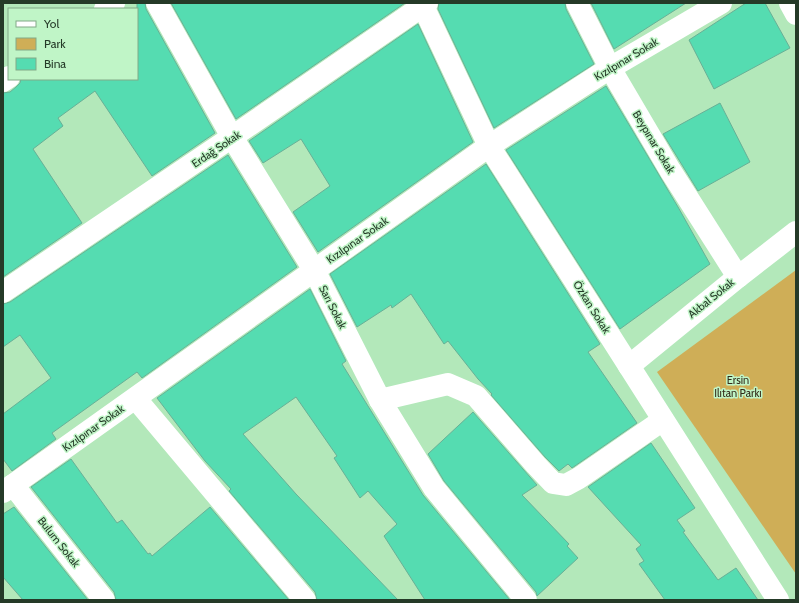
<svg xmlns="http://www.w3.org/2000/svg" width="799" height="603" viewBox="0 0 799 603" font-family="Cabin,sans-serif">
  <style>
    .green { fill: #cfae57 }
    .building { fill: #55dcb1; stroke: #68b096 }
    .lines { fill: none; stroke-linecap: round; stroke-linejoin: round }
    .minor { stroke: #fff; stroke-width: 22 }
    .labels { text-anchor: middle; stroke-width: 3; stroke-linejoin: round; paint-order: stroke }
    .street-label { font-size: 11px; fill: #253a28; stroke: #c0f5c7 }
    .park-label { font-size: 11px; fill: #332b19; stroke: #c0f5c7 }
  </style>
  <rect width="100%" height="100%" fill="#b3e8ba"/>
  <!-- green -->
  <path class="green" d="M796,270V574L657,372Z"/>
  <!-- building -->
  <g class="building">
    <path d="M137,3H145L146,9L215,133L152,176L95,91L58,118L63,126L33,149L82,223L3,277V93L10,92L16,87L20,83L21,79H137Z"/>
    <path d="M171,3H405L236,119Z"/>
    <path d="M439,3H565L566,9L594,64L494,128L438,9Z"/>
    <path d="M591,3H686L614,49Z"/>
    <path d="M746,3H765L790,48L714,89L689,40Z"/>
    <path d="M418,24L473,142L318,252L293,212L330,186L301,139L263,163L249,141Z"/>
    <path d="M606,86L678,207L710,264L620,329L506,150Z"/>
    <path d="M720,103L750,162L698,191L663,134Z"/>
    <path d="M228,155L297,267L142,378L137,372L52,433L56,439L12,471L3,459V414L51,378L20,335L3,347V304L10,302Z"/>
    <path d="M486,164L600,344L588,352L637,423L572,468L568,464L559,471L545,457L491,395L492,394L478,379L448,341L444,344L411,294L392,308L391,305L357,327L330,274Z"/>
    <path d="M310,289L346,361L342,364L423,495L510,600H425L384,536L397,524L368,491L360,498L334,458L337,456L296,397L243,434L296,494L398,600H317L315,592L229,491L231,489L205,461L157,398Z"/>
    <path d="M473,412L537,485L522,495L569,544L567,546L578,558L537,596L536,592L444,481L428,454Z"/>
    <path d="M651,443L695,508L677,520L685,531L683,532L718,580L736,568L758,600H665L639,564L644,561L636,549L641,545L588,487Z"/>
    <path d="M71,459L117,523L122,520L148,554L150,553L152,556L210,507L289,600H116L114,592L31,487Z"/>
    <path d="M14,507L88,600H23L3,577V514Z"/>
  </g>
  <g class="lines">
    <!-- minor -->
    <g class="minor">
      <path d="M157,3L232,137L314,270L380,400L434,488L526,600"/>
      <path d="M577,3L610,68L670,170L738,277"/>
      <path d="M790,3L796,14"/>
      <path d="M423,6L489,146L778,600"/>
      <path d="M105,9L114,3"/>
      <path d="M3,81L9,77"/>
      <path d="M3,292L232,137L427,3"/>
      <path d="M629,366L738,277L796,232"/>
      <path d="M136,399L305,600"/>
      <path d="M380,400L448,384L476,396L536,465L553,483L566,485L579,478L663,420"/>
      <path d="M13,485L104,600"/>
      <path d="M3,492L489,146L610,68L721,3"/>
    </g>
  </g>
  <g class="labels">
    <!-- street labels -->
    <g class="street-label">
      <text transform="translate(626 59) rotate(-31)" y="4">Kızılpınar Sokak</text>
      <text transform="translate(654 142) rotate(59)" y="4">Beypınar Sokak</text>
      <text transform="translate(216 149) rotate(-34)" y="4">Erdağ Sokak</text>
      <text transform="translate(357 240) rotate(-35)" y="4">Kızılpınar Sokak</text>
      <text transform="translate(711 298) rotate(-39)" y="4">Akbal Sokak</text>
      <text transform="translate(333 307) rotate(63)" y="4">Sarı Sokak</text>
      <text transform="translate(592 307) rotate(58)" y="4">Özkan Sokak</text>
      <text transform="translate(93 428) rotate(-35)" y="4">Kızılpınar Sokak</text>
      <text transform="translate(59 542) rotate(52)" y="4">Bulum Sokak</text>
    </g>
    <!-- park labels -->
    <g class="park-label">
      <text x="738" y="384">Ersin<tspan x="738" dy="13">Ilıtan Parkı</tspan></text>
    </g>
  </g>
  <!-- border -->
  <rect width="799" height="603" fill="none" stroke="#253a28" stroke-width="8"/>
  <!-- legend -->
  <rect x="8" y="8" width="130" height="72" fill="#c0f5c7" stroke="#82aa87"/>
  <rect x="16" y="21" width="20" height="6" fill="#ffffff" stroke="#82aa87"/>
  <text x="44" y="28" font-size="12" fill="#253a28">Yol</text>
  <rect x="16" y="38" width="20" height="12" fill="#cfae57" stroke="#82aa87"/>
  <text x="44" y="48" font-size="12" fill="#253a28">Park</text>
  <rect x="16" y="58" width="20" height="12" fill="#55dcb1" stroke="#82aa87"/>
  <text x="44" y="68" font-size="12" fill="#253a28">Bina</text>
</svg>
